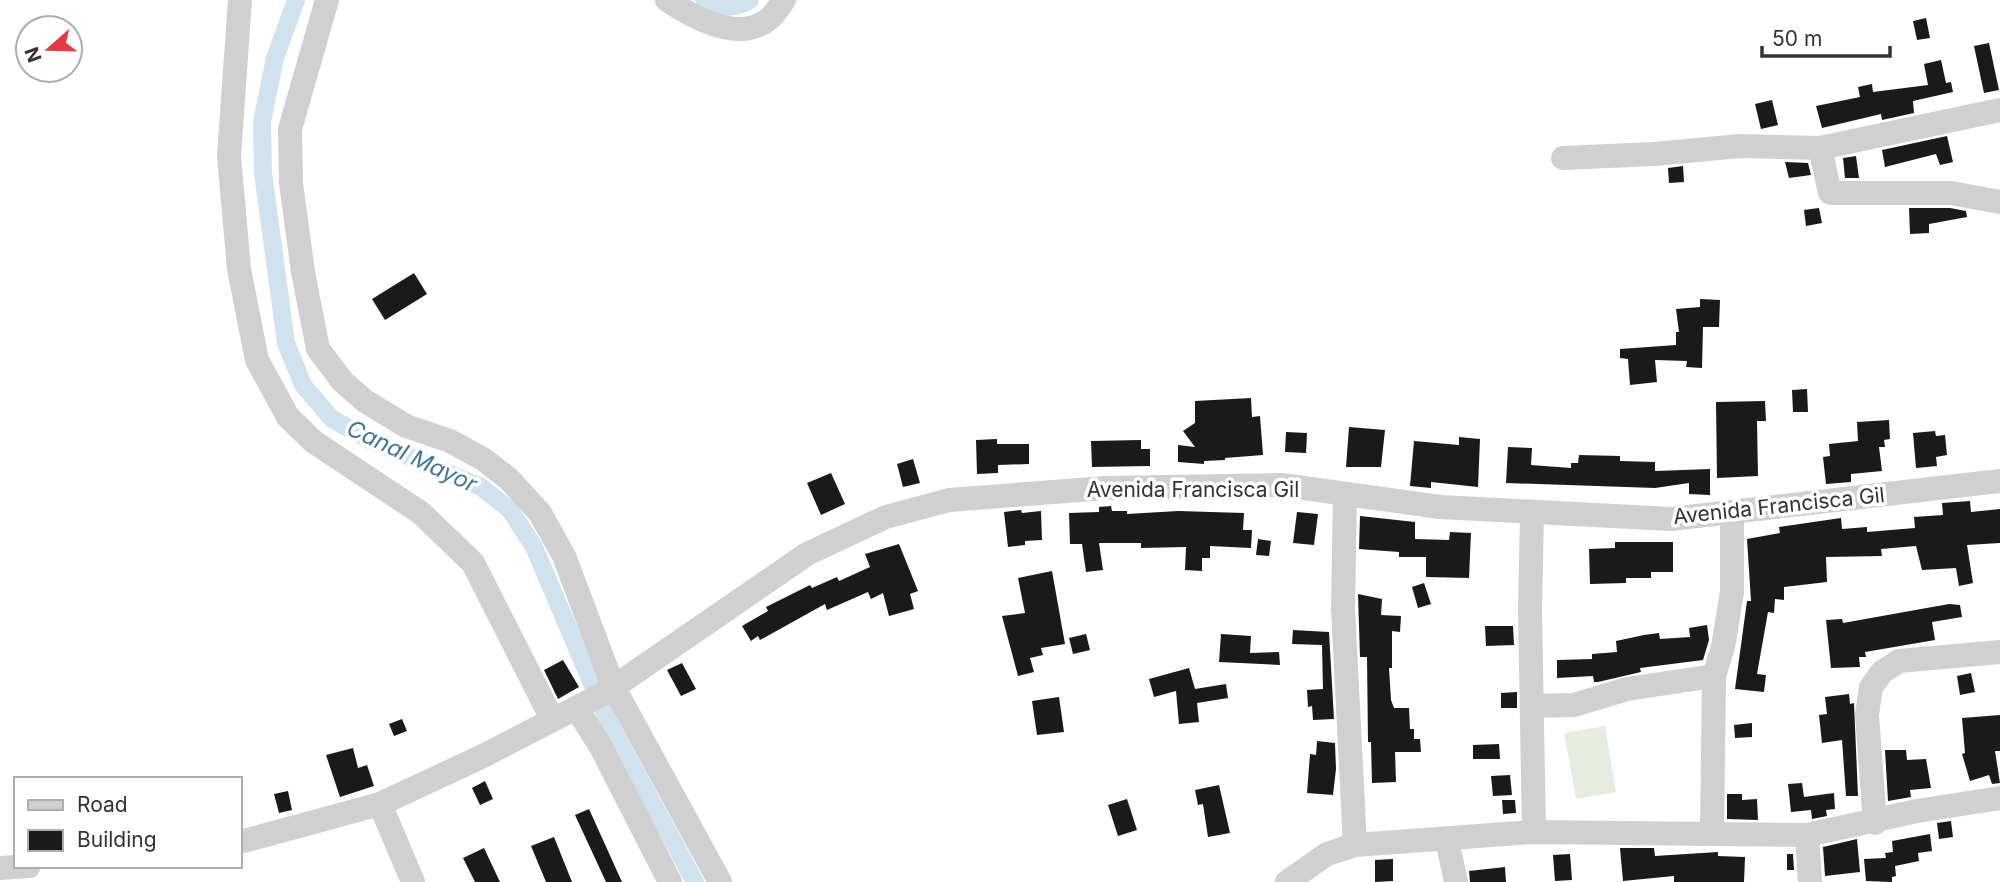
<svg xmlns="http://www.w3.org/2000/svg" width="2000" height="882" viewBox="0 0 2000 882" font-family="Inter,sans-serif">
  <style>
    .green { fill: #e6ecdf }
    .lines { fill: none; stroke-linecap: round; stroke-linejoin: round }
    .canal { stroke: #cfe2ee; stroke-width: 18 }
    .building { fill: #1a1a1a }
    .minor { stroke: #d0d0d0; stroke-width: 24 }
    .labels { text-anchor: middle; stroke-width: 7; stroke-linejoin: round; paint-order: stroke }
    .street-label { font-size: 21px; fill: #333; stroke: #fff }
    .water-label { font-size: 23px; font-style: italic; fill: #3f7597; stroke: #fff }
  </style>
  <rect width="100%" height="100%" fill="#fff"/>
  <!-- green -->
  <path class="green" d="M1605,726L1616,792L1576,799L1564,733Z"/>
  <g class="lines">
    <!-- canal -->
    <g class="canal">
      <path d="M296,0L275,58L262,122L263,173L286,343L303,385L332,419L370,440L481,487L510,510L534,547L607,719L695,882"/>
      <path d="M704,0C719,9 735,9 750,0"/>
    </g>
  </g>
  <!-- building -->
  <g class="building">
    <path d="M1926,18L1930,38L1917,40L1913,21Z"/>
    <path d="M1989,43L1999,90L1984,93L1974,46Z"/>
    <path d="M1941,60L1946,83L1951,82L1953,92L1913,101L1914,113L1882,120L1881,114L1822,128L1816,106L1860,97L1858,87L1872,84L1873,92L1928,85L1924,64Z"/>
    <path d="M1772,100L1778,125L1761,129L1755,104Z"/>
    <path d="M1947,136L1953,162L1940,165L1936,154L1885,167L1882,150Z"/>
    <path d="M1856,156L1859,178H1845L1843,158Z"/>
    <path d="M1785,162L1808,163L1811,175L1789,178Z"/>
    <path d="M1683,166L1684,182L1669,183L1668,168Z"/>
    <path d="M1819,208L1822,223L1806,226L1804,210Z"/>
    <path d="M1909,208H1950L1966,211L1967,217L1929,224V233L1910,234Z"/>
    <path d="M414,273L427,294L385,320L372,299Z"/>
    <path d="M1700,299L1720,300L1719,327H1703L1702,368L1686,367L1687,361L1655,360L1657,382L1630,385L1628,359L1620,358V349L1676,345V332H1679L1676,309L1700,307Z"/>
    <path d="M1807,389L1808,412H1793L1792,390Z"/>
    <path d="M1251,398L1252,417L1260,416L1263,455L1225,458V460L1204,461V464L1178,462V445L1195,447L1183,431L1195,423V401Z"/>
    <path d="M1765,401L1766,421H1757L1758,476L1717,478L1716,402Z"/>
    <path d="M1889,420L1890,439L1884,440L1885,447H1879L1882,471L1851,474V482L1826,484L1823,457L1830,456L1829,444L1858,441L1857,422Z"/>
    <path d="M1349,427L1385,430L1381,467H1346Z"/>
    <path d="M1935,431L1936,436L1945,435L1947,455L1936,457L1937,466L1916,468L1913,433Z"/>
    <path d="M1286,432L1307,433L1306,453L1285,452Z"/>
    <path d="M1459,437L1480,439L1478,487L1431,482V488L1410,486L1414,441L1459,445Z"/>
    <path d="M997,439V444H1029V464L998,465V473L977,474L976,440Z"/>
    <path d="M1141,440V449H1150V466L1092,467L1091,441Z"/>
    <path d="M1508,447L1532,448L1531,465L1571,468V463H1578L1579,455L1620,456V461L1655,462V471L1710,469V495L1689,494V483L1655,488L1506,483Z"/>
    <path d="M913,459L920,483L903,487L897,464Z"/>
    <path d="M831,473L845,504L821,515L807,483Z"/>
    <path d="M1970,501L1971,512L2000,509V543L1967,545L1973,583L1959,586L1956,568L1922,570L1916,546L1881,549L1882,556L1826,557L1827,582L1784,587V600L1775,599L1774,613L1768,612L1757,674L1766,675L1764,692L1735,689L1747,601H1751L1747,539L1780,533L1779,527L1841,518L1842,529L1867,527V532L1915,528L1914,517L1943,515L1942,503Z"/>
    <path d="M1111,506L1112,511H1127V514L1178,511L1244,513L1243,530H1252L1251,548L1210,546V558H1202V571L1185,570L1186,547L1141,548V543H1099L1103,570L1086,572L1082,544H1070L1069,513L1099,512V507Z"/>
    <path d="M1021,510L1022,513L1041,511L1042,540L1025,541V545L1008,547L1004,512Z"/>
    <path d="M1297,512L1318,514L1314,545L1293,543Z"/>
    <path d="M1360,516L1415,522V539L1449,540L1450,532L1471,533L1469,578L1426,577V557H1399V552L1359,549Z"/>
    <path d="M1258,539L1271,541L1269,556L1256,555Z"/>
    <path d="M1615,542H1673V572H1651V578H1626V583L1590,584L1589,549L1615,548Z"/>
    <path d="M899,544L918,591L910,594L914,609L889,616L883,593L871,599L868,592L827,610L825,604L760,640L758,636L751,641L742,626L768,611L766,607L810,585L812,588L837,577L839,581L870,567L865,554Z"/>
    <path d="M1052,571L1065,644L1041,648L1043,655L1030,658L1034,672L1018,676L1002,616L1025,613L1018,578Z"/>
    <path d="M1424,583L1431,604L1418,608L1412,587Z"/>
    <path d="M1358,594L1382,599L1381,615L1401,616L1400,632L1392,631V668H1389L1391,700L1394,708H1409L1410,729H1414V739H1420L1421,752H1395L1396,782L1372,783L1371,742H1368L1367,657H1360Z"/>
    <path d="M1949,604L1960,605L1962,617L1932,622L1935,640L1865,652L1866,657H1859L1860,667L1831,668L1826,620L1842,619L1843,623Z"/>
    <path d="M1707,625L1709,640L1703,660L1640,668L1641,672L1598,682H1594L1593,676L1557,678V660L1592,659V654L1617,652L1616,641L1644,635L1659,633L1660,639L1690,637L1689,628Z"/>
    <path d="M1485,626H1513L1514,645L1486,646Z"/>
    <path d="M1293,630L1329,632L1334,719L1313,720L1312,706L1308,707L1307,690L1323,689L1322,645L1292,644Z"/>
    <path d="M1086,634L1090,650L1073,654L1069,638Z"/>
    <path d="M1221,634L1251,636L1250,653L1279,652L1280,665L1219,662Z"/>
    <path d="M563,660L579,687L558,699L544,670Z"/>
    <path d="M682,663L696,689L681,696L667,670Z"/>
    <path d="M1189,668L1195,689L1226,684L1228,698L1197,703L1199,722L1179,724L1176,691L1154,697L1149,679Z"/>
    <path d="M1971,673L1975,692L1960,695L1957,676Z"/>
    <path d="M1517,692V708H1501V693Z"/>
    <path d="M1849,694L1850,704L1854,703L1858,796H1846L1842,740L1822,743L1819,715L1827,714L1825,697Z"/>
    <path d="M1059,697L1064,732L1037,735L1032,701Z"/>
    <path d="M2000,715V751H1995L2000,783L1992,784L1989,775L1970,781L1962,754L1965,753L1962,718Z"/>
    <path d="M402,719L407,731L394,736L389,724Z"/>
    <path d="M1752,723V737L1735,738L1734,725Z"/>
    <path d="M1317,741L1335,743L1336,769L1333,795L1307,793L1310,754L1316,755Z"/>
    <path d="M1499,744L1500,759H1473V745Z"/>
    <path d="M353,748L358,768L367,765L374,786L340,797L326,755Z"/>
    <path d="M1885,750H1906L1907,760L1926,759L1931,788L1910,790L1911,797L1888,801Z"/>
    <path d="M1510,775L1512,795L1493,796L1491,776Z"/>
    <path d="M485,781L493,799L480,805L472,788Z"/>
    <path d="M1802,783L1804,797L1834,793L1835,809L1826,810L1827,816L1812,819L1811,810L1791,812L1788,784Z"/>
    <path d="M1219,785L1230,833L1208,837L1203,804L1198,805L1195,790Z"/>
    <path d="M288,791L292,810L279,813L274,794Z"/>
    <path d="M1727,794H1742V800L1757,799L1758,820L1727,819Z"/>
    <path d="M1127,799L1137,830L1118,836L1108,805Z"/>
    <path d="M1502,800H1515L1516,813L1503,814Z"/>
    <path d="M589,809L622,882H606L575,815Z"/>
    <path d="M1951,821L1953,837L1939,839L1937,823Z"/>
    <path d="M1930,834L1932,851L1918,853L1919,861L1895,866L1896,876L1892,877V882L1866,881L1864,859L1886,858L1885,853L1893,852L1892,841Z"/>
    <path d="M554,837L572,882H546L531,846Z"/>
    <path d="M1857,839L1860,872L1825,876L1823,847Z"/>
    <path d="M484,848L500,882H475L463,858Z"/>
    <path d="M1620,848H1654L1655,856L1718,852V856L1745,857L1744,882H1674V876L1623,881Z"/>
    <path d="M1570,854L1572,880L1555,881L1553,855Z"/>
    <path d="M1787,854H1793L1794,870H1787Z"/>
    <path d="M1393,859V881L1375,882V860Z"/>
    <path d="M1505,867L1506,882H1470L1469,871Z"/>
  </g>
  <g class="lines">
    <!-- minor -->
    <g class="minor">
      <path d="M240,0L229,156L239,269L257,360L288,417L314,442L421,513L473,563L552,719"/>
      <path d="M327,0L290,129L291,183L303,272L318,349L343,382L365,401L406,426L450,441L483,459L509,479L540,513L564,556L613,686L720,882"/>
      <path d="M667,0C694,18 740,44 770,18C775,14 780,5 784,0"/>
      <path d="M1820,148L1830,193H1951L2000,202"/>
      <path d="M1563,158L1654,154L1740,146L1820,148L2000,110"/>
      <path d="M1345,494L1343,608L1355,845"/>
      <path d="M1532,514L1530,610L1534,832"/>
      <path d="M1532,706L1574,705L1627,689L1714,676"/>
      <path d="M577,709L601,747L670,882"/>
      <path d="M380,804L413,882"/>
      <path d="M1875,823L1867,715L1871,687L1882,672L1899,661L2000,652"/>
      <path d="M1712,834L1714,676L1723,647L1732,592V514"/>
      <path d="M1807,835L1810,882"/>
      <path d="M1447,840L1456,882"/>
      <path d="M240,842L380,804L483,756L605,693L807,554L886,517L949,500L1105,488L1282,485L1440,507L1671,519L2000,481"/>
      <path d="M0,868L29,866"/>
      <path d="M1287,882L1327,854L1355,845L1534,832L1807,835L1917,811L2000,798"/>
    </g>
  </g>
  <g class="labels">
    <!-- street labels -->
    <g class="street-label">
      <text x="1193" y="497">Avenida Francisca Gil</text>
      <text transform="translate(1779 506) rotate(-6)" y="7">Avenida Francisca Gil</text>
    </g>
    <!-- water labels -->
    <g class="water-label">
      <text transform="translate(412 456) rotate(25)" y="8">Canal Mayor</text>
    </g>
  </g>
  <!-- legend -->
  <rect x="14" y="777" width="228" height="91" fill="#ffffff" stroke="#adadad" stroke-width="2"/>
  <rect x="28" y="800" width="35" height="10" fill="#d0d0d0" stroke="#adadad" stroke-width="2"/>
  <text x="77" y="812" font-size="21" fill="#333333">Road</text>
  <rect x="28" y="830" width="35" height="21" fill="#1a1a1a" stroke="#adadad" stroke-width="2"/>
  <text x="77" y="847" font-size="21" fill="#333333">Building</text>
  <!-- north arrow -->
  <g transform="translate(49 49) rotate(250)"><circle r="33" fill="#ffffff" stroke="#adadad" stroke-width="2"/>
  <path d="M0-5L12 26L0 18L-12 26Z" fill="#e63946"/>
  <text y="-10" font-size="19" font-weight="bold" text-anchor="middle" fill="#333333">N</text>
  </g>
  <!-- scale -->
  <path d="M1762 46v10h128v-10" fill="none" stroke="#333333" stroke-width="3.5"/>
  <text x="1772" y="46" font-size="21" fill="#333333" stroke="#ffffff" stroke-width="5" paint-order="stroke">50 m</text>
</svg>
